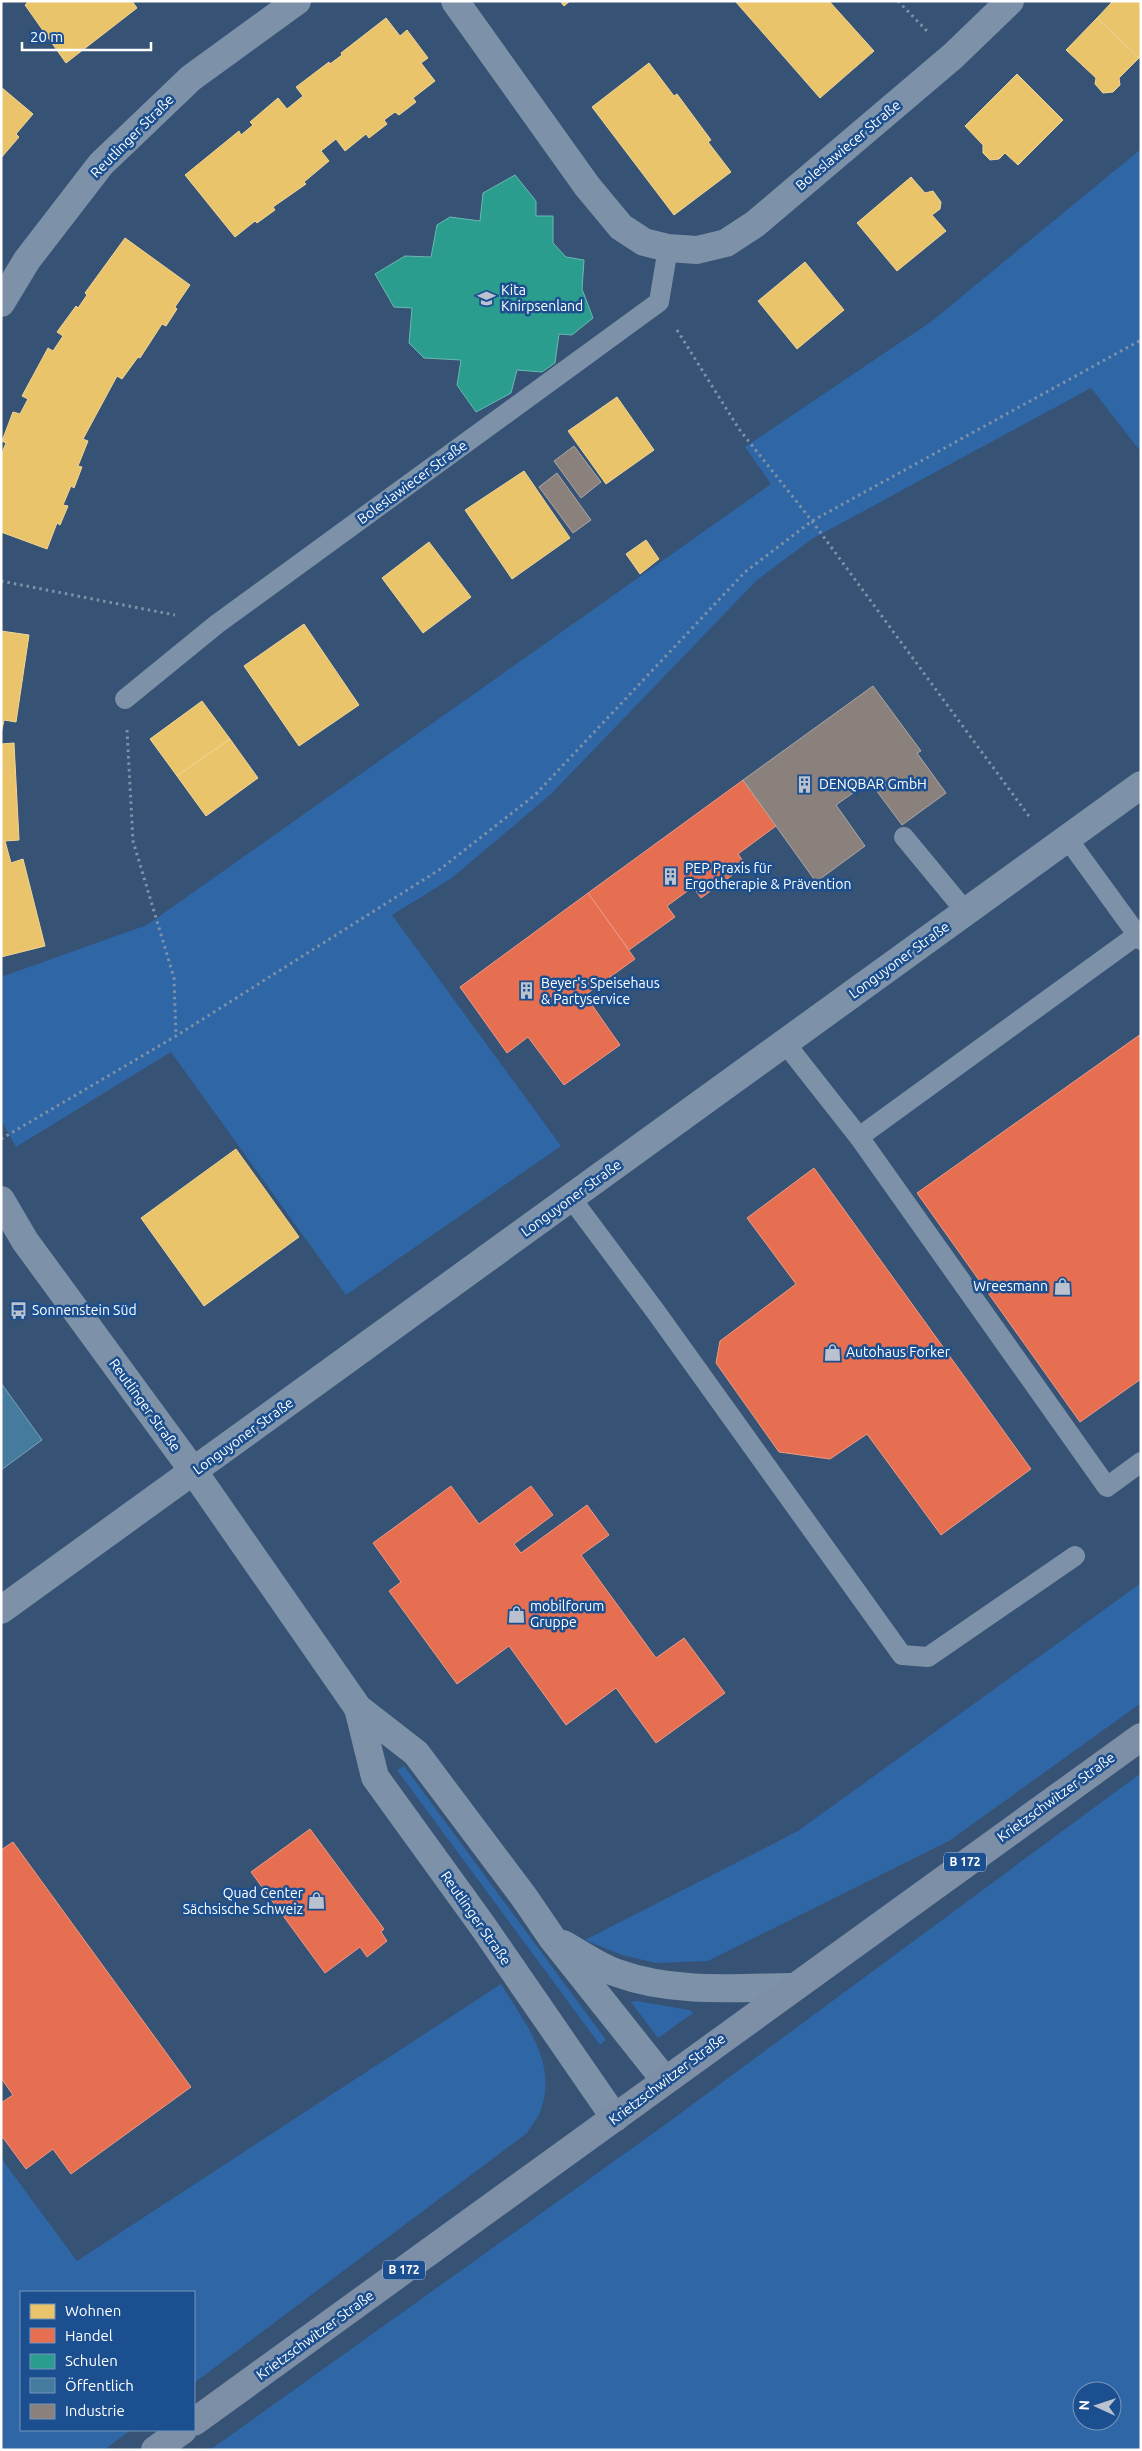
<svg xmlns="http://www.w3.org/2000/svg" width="1142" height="2451" viewBox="0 0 1142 2451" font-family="Ubuntu,sans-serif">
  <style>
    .green { fill: #2f66a5; fill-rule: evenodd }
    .homes { fill: #e9c46a; stroke: #f0d697 }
    .shops { fill: #e76f51; stroke: #ee9a85 }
    .schools { fill: #2a9d8f; stroke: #6abab1 }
    .public { fill: #457b9d; stroke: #7da3ba }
    .industry { fill: #8a817c; stroke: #ada7a3 }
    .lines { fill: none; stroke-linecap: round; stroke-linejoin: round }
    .path { stroke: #7d92a8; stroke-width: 3; stroke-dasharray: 2.5 4; stroke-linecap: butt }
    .lane { stroke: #7d92a8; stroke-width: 20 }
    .street { stroke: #7d92a8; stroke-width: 28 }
    .primary { stroke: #7d8ea7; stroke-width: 28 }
    .labels { text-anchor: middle; stroke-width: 5; stroke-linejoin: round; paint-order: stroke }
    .shield { fill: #1b4f8f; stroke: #bbcadd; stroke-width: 1 }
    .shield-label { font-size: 12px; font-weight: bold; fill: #fff }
    .street-label { font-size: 14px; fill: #fff; stroke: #1b4f8f }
    .poi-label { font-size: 14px; fill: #fff; stroke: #1b4f8f; text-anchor: start }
  </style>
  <rect width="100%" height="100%" fill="#365274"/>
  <!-- green -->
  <g class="green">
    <path d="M1141,149V452L1091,388L812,539L757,580L551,794L452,878L392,915L561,1146L346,1295L171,1052L16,1147L1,1120V977L147,925L771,484L745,447L932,321Z"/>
    <path d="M1141,1583V1703L949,1841L708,1961L656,1963L622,1955L585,1940L798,1831Z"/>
    <path d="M404,1766L606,2040L600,2045L397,1770Z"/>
    <path d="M1141,1773V2450H210L666,2124ZM1082,2391H1112V2421H1082Z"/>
    <path d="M501,1984C524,2022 558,2062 541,2109C539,2117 532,2125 527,2133L194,2383V2292H21V2430H131L104,2450H1V2158L77,2261Z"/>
    <path d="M636,2001L690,2010L693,2013L658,2038L631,2002Z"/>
  </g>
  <!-- homes -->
  <g class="homes">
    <path d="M29,1H132L137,8L66,63L25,5Z"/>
    <path d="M560,1H570L564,6Z"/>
    <path d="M735,1H829L874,51L820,98Z"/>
    <path d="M1113,1H1141V56L1139,58L1097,18Z"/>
    <path d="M386,18L400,36L407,30L428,58L421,63L435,81L413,98L416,102L399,115L395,112L384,120L387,124L369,138L366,134L345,151L336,139L321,151L329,161L304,182L306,184L273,207L275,210L257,223L255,221L235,237L185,175L239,131L241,135L253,125L250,122L278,98L287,109L303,96L296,87L329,62L330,64L342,55L341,53Z"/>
    <path d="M1097,18L1139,58L1119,78L1120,85L1113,92L1103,93L1095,84L1096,78L1066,50Z"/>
    <path d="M649,63L674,96L677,94L711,140L708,142L731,172L674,215L592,107Z"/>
    <path d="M1017,74L1063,120L1018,165L1005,153L999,159L990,160L983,153V145L965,126Z"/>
    <path d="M1,87L33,114L16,134L19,137L1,158Z"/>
    <path d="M911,177L925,193L933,191L941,202L940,209L932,215L946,231L897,271L857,223Z"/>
    <path d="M125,238L190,285L175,307L177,309L166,326L162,324L140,358L138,357L122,379L117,376L83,439L88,441L78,466L82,467L74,488L71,486L63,505L68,506L60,525L57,523L47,549L1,532V455L6,443L2,441L13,412L20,414L28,399L22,396L48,348L53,351L63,336L57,332L76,306L78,308L87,295L85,293Z"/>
    <path d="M805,262L844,310L797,349L758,301Z"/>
    <path d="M617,397L654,450L606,484L568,431Z"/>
    <path d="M524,471L570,538L512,579L465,510Z"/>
    <path d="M646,540L659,559L640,574L626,554Z"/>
    <path d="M429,542L471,597L423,633L382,578Z"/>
    <path d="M304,624L359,705L299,746L244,666Z"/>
    <path d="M1,631L29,635L16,722L4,720L1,734Z"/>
    <path d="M202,701L230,739L177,776L150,739Z"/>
    <path d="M230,739L258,778L206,816L177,776Z"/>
    <path d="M14,743L19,840L5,841L11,863L23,859L45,946L1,957V744Z"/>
    <path d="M236,1149L299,1237L204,1306L141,1218Z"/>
  </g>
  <!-- shops -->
  <g class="shops">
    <path d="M743,780L776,826L738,854L746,865L701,898L693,887L667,906L675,917L629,950L588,893Z"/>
    <path d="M588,893L635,959L585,995L620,1045L564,1085L528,1037L507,1053L460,987Z"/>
    <path d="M1141,1034V1379L1080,1422L917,1193Z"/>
    <path d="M814,1168L1031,1469L941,1535L867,1434L830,1459L779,1452L716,1363L720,1341L796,1284L747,1218Z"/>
    <path d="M451,1486L479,1524L531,1486L553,1515L514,1544L521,1553L587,1505L609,1535L581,1555L656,1658L684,1638L725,1693L656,1743L616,1688L566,1725L509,1646L457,1684L389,1591L401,1582L373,1543Z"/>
    <path d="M310,1829L384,1929L381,1932L387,1941L367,1957L360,1947L325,1973L251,1872Z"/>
    <path d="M13,1842L191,2087L71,2174L53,2149L26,2169L1,2135V2103L13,2095L1,2078V1850Z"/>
  </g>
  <!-- schools -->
  <path class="schools" d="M515,175L536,201V216H553V243L566,257L584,260L582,289L593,318L572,335L559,334L555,363L542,372L517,370L511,393L476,412L457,385L461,360L424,358L409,343L412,308L394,307L375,274L405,256L431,257L437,225L450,217L480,221L483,193Z"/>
  <!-- public -->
  <path class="public" d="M1,1383L42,1440L1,1470Z"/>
  <!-- industry -->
  <g class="industry">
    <path d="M574,446L601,482L581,498L554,461Z"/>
    <path d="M557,473L591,520L573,533L539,487Z"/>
    <path d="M873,686L921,751L917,753L946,793L902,825L873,786L870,788L867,783L836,805L865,846L816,882L743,780Z"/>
  </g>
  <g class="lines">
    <!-- path -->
    <g class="path">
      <path d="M898,1L927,31"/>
      <path d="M677,330L739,429L812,521L1031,819"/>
      <path d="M1,581L175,615"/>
      <path d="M127,730L133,841L174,978L176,1036"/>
      <path d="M1,1139L176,1036L439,870L535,795L745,572L812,521L1141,340"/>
    </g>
    <!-- lane -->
    <g class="lane">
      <path d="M125,699L217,624L659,302L668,248"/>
      <path d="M904,837L966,912"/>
      <path d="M1067,838L1141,940"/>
      <path d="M1137,935L859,1137L1107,1487L1141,1462"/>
      <path d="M785,1043L859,1137"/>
      <path d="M571,1198L656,1312L902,1655L928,1657L1075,1556"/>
    </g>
    <!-- street -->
    <g class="street">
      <path d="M455,1L587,186L621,227L644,242L668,248L697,250L726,243L755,224L953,56L1010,1"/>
      <path d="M1,303L27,260L101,164L191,78L297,1"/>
      <path d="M1,1200L25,1241L194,1472L358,1708L416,1753L524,1897L552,1938L664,2079"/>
      <path d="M1,1610L1141,785"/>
      <path d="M358,1708L375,1777L482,1925L615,2118"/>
      <path d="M563,1944C581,1954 599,1967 617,1973C672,1993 733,1988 790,1987"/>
    </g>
    <!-- primary -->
    <g class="primary">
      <path d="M194,2422C510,2194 824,1963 1141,1737"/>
      <path d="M155,2450L183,2430"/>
    </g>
  </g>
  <!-- icons -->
  <defs>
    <symbol id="school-bare" viewBox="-9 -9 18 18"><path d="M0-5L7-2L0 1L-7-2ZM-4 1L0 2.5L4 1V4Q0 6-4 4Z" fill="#b9c2ce" stroke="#1b4f8f" stroke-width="2.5" paint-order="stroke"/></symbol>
    <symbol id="building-bare" viewBox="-9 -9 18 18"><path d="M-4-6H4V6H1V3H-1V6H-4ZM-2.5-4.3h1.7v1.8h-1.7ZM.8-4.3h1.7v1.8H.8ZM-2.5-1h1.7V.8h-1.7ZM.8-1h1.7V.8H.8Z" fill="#b9c2ce" stroke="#1b4f8f" stroke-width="2.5" paint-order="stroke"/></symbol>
    <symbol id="shop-bare" viewBox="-9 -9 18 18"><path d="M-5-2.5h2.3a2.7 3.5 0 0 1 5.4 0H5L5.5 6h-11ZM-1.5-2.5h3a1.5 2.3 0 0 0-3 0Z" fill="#b9c2ce" stroke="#1b4f8f" stroke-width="2.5" paint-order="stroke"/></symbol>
    <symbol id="bus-bare" viewBox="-9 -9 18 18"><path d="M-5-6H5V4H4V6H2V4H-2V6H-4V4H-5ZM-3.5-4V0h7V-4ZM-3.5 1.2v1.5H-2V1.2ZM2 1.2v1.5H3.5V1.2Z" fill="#b9c2ce" stroke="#1b4f8f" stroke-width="2.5" paint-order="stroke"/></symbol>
  </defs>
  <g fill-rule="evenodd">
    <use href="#school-bare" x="474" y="286" width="25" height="25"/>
    <use href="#building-bare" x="792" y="772" width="25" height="25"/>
    <use href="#building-bare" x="658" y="864" width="25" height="25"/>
    <use href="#building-bare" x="514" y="978" width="25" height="25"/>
    <use href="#shop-bare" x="1050" y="1274" width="25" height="25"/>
    <use href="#bus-bare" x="6" y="1298" width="25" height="25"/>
    <use href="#shop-bare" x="820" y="1340" width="25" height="25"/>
    <use href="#shop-bare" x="504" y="1602" width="25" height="25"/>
    <use href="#shop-bare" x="304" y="1888" width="25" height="25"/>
  </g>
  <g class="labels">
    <!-- shield labels -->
    <g class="shield">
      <rect x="944" y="1852.5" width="42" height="19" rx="4"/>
      <rect x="383" y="2260.5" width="42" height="19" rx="4"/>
    </g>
    <g class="shield-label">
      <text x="965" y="1866">B 172</text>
      <text x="404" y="2274">B 172</text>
    </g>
    <!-- street labels -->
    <g class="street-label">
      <text transform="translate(132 136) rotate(-45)" y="5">Reutlinger Straße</text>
      <text transform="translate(848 145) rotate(-40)" y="5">Boleslawiecer Straße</text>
      <text transform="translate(412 482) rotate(-36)" y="5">Boleslawiecer Straße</text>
      <text transform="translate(899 960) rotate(-36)" y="5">Longuyoner Straße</text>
      <text transform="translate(571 1198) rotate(-36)" y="5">Longuyoner Straße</text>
      <text transform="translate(145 1405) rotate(54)" y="5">Reutlinger Straße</text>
      <text transform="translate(243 1436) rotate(-36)" y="5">Longuyoner Straße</text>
      <text transform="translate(1056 1797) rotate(-36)" y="5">Krietzschwitzer Straße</text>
      <text transform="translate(476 1918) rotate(55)" y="5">Reutlinger Straße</text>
      <text transform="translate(667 2079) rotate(-37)" y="5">Krietzschwitzer Straße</text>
      <text transform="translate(315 2335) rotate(-36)" y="5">Krietzschwitzer Straße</text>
    </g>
    <!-- poi labels -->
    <g class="poi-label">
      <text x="501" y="295">Kita<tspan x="501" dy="16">Knirpsenland</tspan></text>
      <text x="819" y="789">DENQBAR GmbH</text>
      <text x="685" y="873">PEP Praxis für<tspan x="685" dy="16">Ergotherapie &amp; Prävention</tspan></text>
      <text x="541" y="988">Beyer's Speisehaus<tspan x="541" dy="16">&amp; Partyservice</tspan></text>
      <text x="1048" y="1291" text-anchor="end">Wreesmann</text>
      <text x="32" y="1315">Sonnenstein Süd</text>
      <text x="846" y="1357">Autohaus Forker</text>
      <text x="530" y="1611">mobilforum<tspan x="530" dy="16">Gruppe</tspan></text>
      <text x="303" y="1898" text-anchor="end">Quad Center<tspan x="303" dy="16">Sächsische Schweiz</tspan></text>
    </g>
  </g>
  <!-- border -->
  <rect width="1142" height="2451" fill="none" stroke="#ffffff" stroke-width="5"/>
  <!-- legend -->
  <rect x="20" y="2291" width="175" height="140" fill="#1b4f8f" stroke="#7695bc"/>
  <rect x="30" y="2304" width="25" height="15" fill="#e9c46a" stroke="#7695bc"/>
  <text x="65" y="2316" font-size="15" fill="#ffffff">Wohnen</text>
  <rect x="30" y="2328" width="25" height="15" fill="#e76f51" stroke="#7695bc"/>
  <text x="65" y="2341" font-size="15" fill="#ffffff">Handel</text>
  <rect x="30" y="2354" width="25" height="15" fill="#2a9d8f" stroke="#7695bc"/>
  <text x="65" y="2366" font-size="15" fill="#ffffff">Schulen</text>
  <rect x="30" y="2378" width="25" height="15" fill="#457b9d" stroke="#7695bc"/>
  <text x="65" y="2391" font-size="15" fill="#ffffff">Öffentlich</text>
  <rect x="30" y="2404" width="25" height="15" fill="#8a817c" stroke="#7695bc"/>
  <text x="65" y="2416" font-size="15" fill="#ffffff">Industrie</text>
  <!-- north arrow -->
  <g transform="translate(1097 2406) rotate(273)"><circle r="24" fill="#1b4f8f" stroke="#7695bc"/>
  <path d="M0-4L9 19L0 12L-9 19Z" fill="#b9c2ce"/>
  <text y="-8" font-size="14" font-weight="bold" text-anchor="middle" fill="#ffffff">N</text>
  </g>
  <!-- scale -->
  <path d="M22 42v8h129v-8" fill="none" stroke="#ffffff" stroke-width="2.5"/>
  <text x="30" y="42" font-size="15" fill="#ffffff" stroke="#1b4f8f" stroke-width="4" paint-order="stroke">20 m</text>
</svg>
